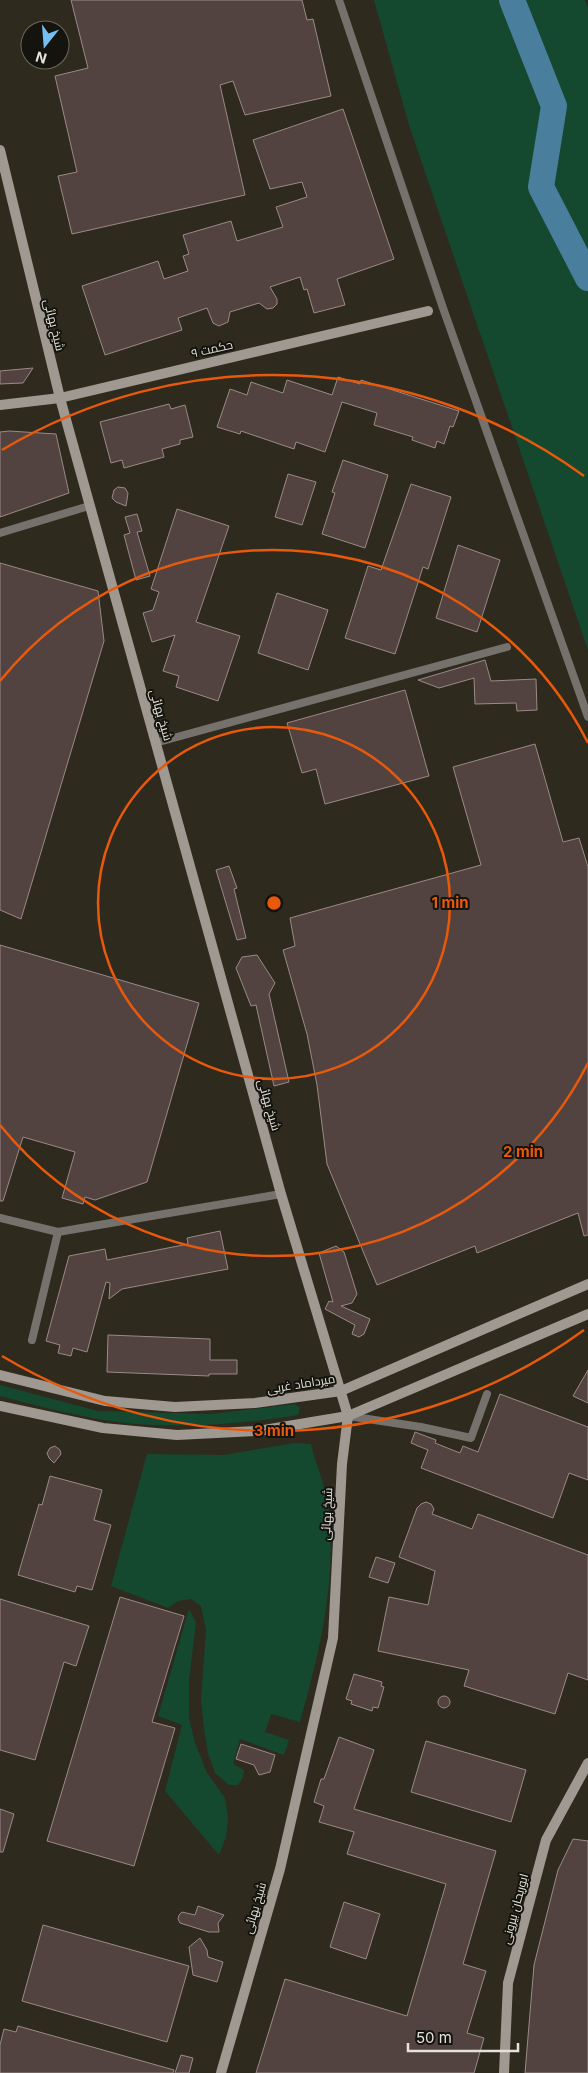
<svg xmlns="http://www.w3.org/2000/svg" width="588" height="2073" viewBox="0 0 588 2073" font-family="Inter,Cairo,sans-serif">
  <style>
    .green { fill: #144930 }
    .lines { fill: none; stroke-linecap: round; stroke-linejoin: round }
    .river { stroke: #497f9c; stroke-width: 26 }
    .building { fill: #524341; stroke: #9b8a87 }
    .lane { stroke: #75716c; stroke-width: 8 }
    .secondary { stroke: #a09991; stroke-width: 10 }
    .ring { fill: none; stroke: #e8590c; stroke-width: 2.5 }
    .labels { text-anchor: middle; stroke-width: 4; stroke-linejoin: round; paint-order: stroke }
    .street-label { font-size: 12px; fill: #e5e2db; stroke: #14130d }
    .centre { fill: #e8590c; stroke: #14130d; stroke-width: 2.5 }
    .ring-label { font-size: 15px; text-anchor: middle; font-weight: bold; fill: #e8590c; stroke: #14130d; stroke-width: 4; stroke-linejoin: round; paint-order: stroke }
  </style>
  <rect width="100%" height="100%" fill="#2e2a1e"/>
  <!-- green -->
  <g class="green">
    <path d="M374,0H585L588,8V650L409,125Z"/>
    <path d="M0,1385L98,1411L211,1414L295,1404L300,1408L298,1415C237,1425 165,1430 104,1420C69,1414 34,1405 0,1396Z"/>
    <path d="M294,1443L311,1444C315,1463 324,1481 327,1499C339,1574 320,1651 300,1722L271,1714L265,1732L289,1740L284,1755L240,1739L233,1764L244,1770L243,1777L238,1785H229L215,1773L208,1753L204,1729L201,1700L206,1630L201,1606L191,1599L178,1601L168,1608L111,1586L147,1454L224,1455Z"/>
    <path d="M189,1609L196,1622L189,1681V1718L195,1743L207,1773L225,1798L228,1818L226,1837L219,1855L165,1791L182,1725L158,1716Z"/>
  </g>
  <g class="lines">
    <!-- river -->
    <path class="river" d="M512,0L554,106L541,187L588,278"/>
  </g>
  <!-- building -->
  <g class="building">
    <path d="M71,0H302L307,20L313,19L331,96L245,115L233,81L220,85L245,195L72,234L58,176L77,172L55,76L88,68Z"/>
    <path d="M343,109L394,259L337,279L345,305L314,313L307,289L304,290L300,277L270,287L277,299V304L273,308L267,309L259,303L230,312L228,322L219,326L213,323L207,308L178,318L182,330L105,355L82,286L158,261L164,279L188,271L183,256L189,254L183,235L231,221L237,241L283,227L276,207L307,197L302,182L270,189L253,140Z"/>
    <path d="M33,368L23,383L0,384V371Z"/>
    <path d="M338,377L360,384L361,380L459,411L453,427L450,426L444,444L437,441L435,448L412,440L413,437L374,425L377,413L342,402L325,452L296,442L294,449L241,431L240,434L217,427L230,389L247,395L251,382L283,393L287,380L332,395Z"/>
    <path d="M169,404L171,409L185,405L193,437L180,440V444L162,449L164,457L124,468L122,460L111,463L100,422Z"/>
    <path d="M9,431L56,434L69,493L0,517V432Z"/>
    <path d="M343,460L388,475L365,548L322,534L335,493L332,492Z"/>
    <path d="M288,474L316,482L302,525L275,517Z"/>
    <path d="M411,484L451,497L428,569L423,567L395,654L345,638L368,566L381,570Z"/>
    <path d="M118,487L125,488L128,493L126,506L116,502L112,498L114,490Z"/>
    <path d="M177,509L229,526L196,622L240,636L218,701L176,687L179,676L163,671L175,635L152,642L143,613L153,610L159,592L151,589Z"/>
    <path d="M137,514L142,531L137,532L150,576L136,580L124,535L130,533L125,517Z"/>
    <path d="M458,545L500,560L477,632L436,618Z"/>
    <path d="M0,563L98,591L104,641L21,919L0,910Z"/>
    <path d="M277,593L328,610L308,670L258,653Z"/>
    <path d="M485,660L491,681L536,679L537,710L517,711L516,703L475,704L474,678L439,688L418,680Z"/>
    <path d="M405,690L429,776L325,804L316,769L302,773L287,723Z"/>
    <path d="M535,744L563,842L579,838L588,867V1235L584,1236L578,1213L477,1253L475,1246L377,1285L327,1164L317,1085L307,1034L283,950L295,946L290,918L481,865L453,767Z"/>
    <path d="M229,866L237,888L234,889L246,938L237,940L216,870Z"/>
    <path d="M0,945L199,1003L147,1182L95,1200L85,1197L83,1204L62,1198L75,1152L23,1137L3,1201H0Z"/>
    <path d="M257,955L275,983L269,994L289,1082L274,1086L256,1005L251,1006L236,968L242,957Z"/>
    <path d="M220,1231L228,1269L122,1289L109,1299L110,1283L106,1282L87,1352L73,1348L71,1356L58,1353L60,1345L46,1341L69,1256L105,1249L107,1260L188,1244L187,1238Z"/>
    <path d="M336,1246L344,1252L357,1294L352,1303L341,1306L370,1319L364,1334L359,1337L352,1334L355,1325L325,1309L329,1301L333,1302L319,1253Z"/>
    <path d="M108,1335L210,1339V1360H237V1374H209V1376L107,1372Z"/>
    <path d="M588,1370V1403L573,1396Z"/>
    <path d="M500,1394L588,1427V1480L569,1473L553,1518L421,1468L428,1450L411,1443L415,1432L436,1440L435,1443L460,1453L463,1446L478,1452Z"/>
    <path d="M55,1446L60,1450L61,1454L54,1463L49,1458L47,1453L50,1448Z"/>
    <path d="M50,1476L102,1490L94,1520L111,1525L92,1590L77,1586L75,1592L18,1575L39,1504L42,1505Z"/>
    <path d="M426,1502L431,1504L434,1509L432,1514L472,1529L478,1514L588,1555V1680L568,1673L555,1714L464,1686L469,1670L378,1651L389,1597L428,1605L435,1571L399,1557L417,1508L421,1504Z"/>
    <path d="M376,1557L395,1563L388,1583L369,1577Z"/>
    <path d="M120,1597L184,1616L152,1722L175,1728L134,1866L47,1841Z"/>
    <path d="M0,1599L89,1626L76,1666L64,1662L35,1760L0,1750Z"/>
    <path d="M354,1674L382,1682L381,1686L384,1687L378,1708L373,1707L372,1711L351,1704L352,1701L346,1699Z"/>
    <circle cx="444" cy="1702" r="6"/>
    <path d="M339,1737L374,1750L354,1809L496,1851L463,1964L486,1971L467,2033L484,2038L474,2073H256L285,1979L407,2016L446,1884L347,1854L354,1832L319,1822L324,1806L314,1802L321,1779H324Z"/>
    <path d="M426,1741L526,1770L511,1822L411,1792Z"/>
    <path d="M241,1744L275,1755L270,1772L259,1775L254,1765L236,1759Z"/>
    <path d="M0,1809L14,1814L3,1852H0Z"/>
    <path d="M573,1839L588,1841V2073H525L534,1965L558,1870Z"/>
    <path d="M344,1902L380,1914L366,1959L330,1947Z"/>
    <path d="M198,1906L224,1915L218,1923L219,1932H209L180,1923L178,1919L179,1915L182,1912L195,1915Z"/>
    <path d="M43,1925L189,1966L167,2042L22,2001Z"/>
    <path d="M200,1938L207,1950L208,1957L223,1962L217,1982L193,1975L189,1947Z"/>
    <path d="M18,2026L174,2070L173,2073H0V2045L4,2029L16,2032Z"/>
    <path d="M181,2055L193,2058L189,2073H175Z"/>
  </g>
  <g class="lines">
    <!-- lane -->
    <g class="lane">
      <path d="M339,0L443,308L588,717"/>
      <path d="M0,533L89,506"/>
      <path d="M155,743L507,647"/>
      <path d="M0,1218L58,1232L281,1194"/>
      <path d="M32,1340L58,1232"/>
      <path d="M348,1416L421,1427L471,1438L487,1394"/>
    </g>
    <!-- secondary -->
    <g class="secondary">
      <path d="M0,150L60,398L281,1194L348,1416L342,1464L333,1638L280,1869L221,2073"/>
      <path d="M0,405L60,398L428,311"/>
      <path d="M0,1375L105,1401L175,1407L255,1403L341,1391L588,1284"/>
      <path d="M0,1406L103,1428L177,1435L258,1431L348,1416L588,1314"/>
      <path d="M504,2073L508,1983L546,1840L588,1763"/>
    </g>
  </g>
  <!-- distance rings -->
  <g class="ring">
    <circle cx="274" cy="903" r="176"/>
    <path d="M588 1063A352 352 0 0 1 0 1125M0 681A352 352 0 0 1 588 743"/>
    <path d="M584 1330A528 528 0 0 1 2 1356M2 450A528 528 0 0 1 584 476"/>
  </g>
  <g class="labels">
    <!-- street labels -->
    <g class="street-label">
      <text transform="translate(54 325) rotate(76)" y="4">شیخ بهائی</text>
      <text transform="translate(212 349) rotate(-13)" y="4">حکمت ۹</text>
      <text transform="translate(161 715) rotate(74)" y="4">شیخ بهائی</text>
      <text transform="translate(269 1105) rotate(74)" y="4">شیخ بهائی</text>
      <text transform="translate(301 1384) rotate(-9)" y="4">میرداماد غربی</text>
      <text transform="translate(327 1514) rotate(-87)" y="4">شیخ بهائی</text>
      <text transform="translate(255 1908) rotate(-74)" y="4">شیخ بهائی</text>
      <text transform="translate(515 1909) rotate(-75)" y="4">ابوریحان بیرونی</text>
    </g>
  </g>
  <circle cx="274" cy="903" r="8" class="centre"/>
  <g class="ring-label">
    <text x="450" y="908">1 min</text>
    <text x="523" y="1157">2 min</text>
    <text x="274" y="1436">3 min</text>
  </g>
  <!-- north arrow -->
  <g transform="translate(45 45) rotate(197)"><circle r="24" fill="#14130d" stroke="#68665f"/>
  <path d="M0-4L9 19L0 12L-9 19Z" fill="#74c0f6"/>
  <text y="-8" font-size="14" font-weight="bold" text-anchor="middle" fill="#e5e2db">N</text>
  </g>
  <!-- scale -->
  <path d="M408 2043v8h110v-8" fill="none" stroke="#e5e2db" stroke-width="2.5"/>
  <text x="416" y="2043" font-size="15" fill="#e5e2db" stroke="#14130d" stroke-width="4" paint-order="stroke">50 m</text>
</svg>
